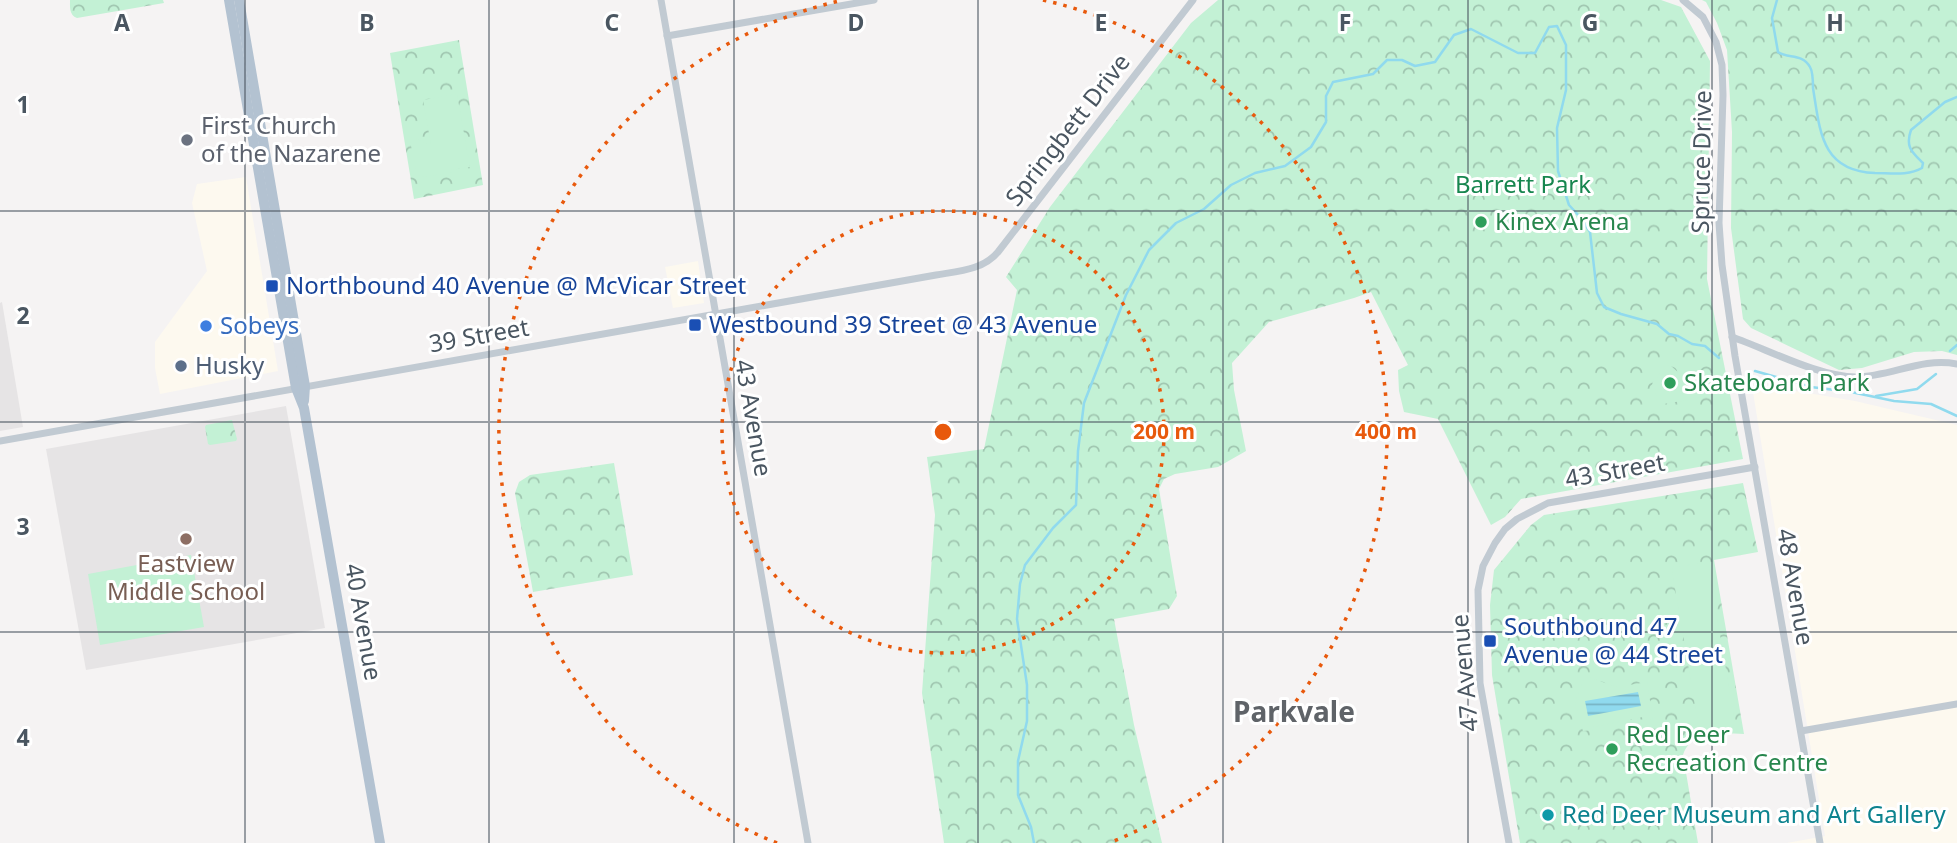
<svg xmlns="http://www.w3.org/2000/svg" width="1957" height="843" viewBox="0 0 1957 843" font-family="'Noto Sans',sans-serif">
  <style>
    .commercial { fill: #fdf9ef }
    .education { fill: #e6e4e5 }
    .park { fill: url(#park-crowns) }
    .garden { fill: #c3f1d5 }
    .water { fill: url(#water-rules) }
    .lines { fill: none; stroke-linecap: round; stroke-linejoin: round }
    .stream { stroke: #90daee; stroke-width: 2.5 }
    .minor { stroke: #c1cad2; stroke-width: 7 }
    .major { stroke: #b3c2d1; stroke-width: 10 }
    .grid { fill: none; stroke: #4a5661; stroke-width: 2; stroke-opacity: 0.55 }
    .ring { fill: none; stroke: #e8590c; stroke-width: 3.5; stroke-dasharray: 3.5 7 }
    .worship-dot { fill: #6b7280; stroke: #fff; stroke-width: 2.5 }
    .leisure-dot { fill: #2e9e5b; stroke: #fff; stroke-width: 2.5 }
    .transit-dot { fill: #1a4fb4; stroke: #fff; stroke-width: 2.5 }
    .shop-dot { fill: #3f7fe0; stroke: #fff; stroke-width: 2.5 }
    .service-dot { fill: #5c6f8a; stroke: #fff; stroke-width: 2.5 }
    .education-dot { fill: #8d6e63; stroke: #fff; stroke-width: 2.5 }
    .culture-dot { fill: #0f9aa8; stroke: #fff; stroke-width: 2.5 }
    .labels { text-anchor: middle; stroke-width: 6; stroke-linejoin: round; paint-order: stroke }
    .worship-label { font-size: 24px; fill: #5b616d; stroke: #fff; text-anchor: start }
    .street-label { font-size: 24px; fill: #4a5661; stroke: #fff }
    .park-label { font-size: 24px; fill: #17864f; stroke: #fff }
    .leisure-label { font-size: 24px; fill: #27864d; stroke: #fff; text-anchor: start }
    .transit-label { font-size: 24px; fill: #164399; stroke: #fff; text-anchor: start }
    .shop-label { font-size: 24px; fill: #366cbe; stroke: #fff; text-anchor: start }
    .service-label { font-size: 24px; fill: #4e5e75; stroke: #fff; text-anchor: start }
    .education-label { font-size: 24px; fill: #785e54; stroke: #fff }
    .culture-label { font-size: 24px; fill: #0d838f; stroke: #fff; text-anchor: start }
    .quarter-label { font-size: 28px; font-weight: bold; fill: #5f6368; stroke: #fff }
    .grid-label { font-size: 23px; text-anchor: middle; font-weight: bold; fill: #4a5661; stroke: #fff; stroke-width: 6; stroke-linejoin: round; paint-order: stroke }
    .centre { fill: #e8590c; stroke: #fff; stroke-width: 3.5 }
    .ring-label { font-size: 21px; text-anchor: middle; font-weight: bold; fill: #e8590c; stroke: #fff; stroke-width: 6; stroke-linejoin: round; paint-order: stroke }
  </style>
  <defs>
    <pattern id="park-crowns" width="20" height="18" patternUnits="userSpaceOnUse" patternTransform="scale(1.75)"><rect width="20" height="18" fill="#c3f1d5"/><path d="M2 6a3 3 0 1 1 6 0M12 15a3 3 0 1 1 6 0" fill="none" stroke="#a0c6b0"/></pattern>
    <pattern id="water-rules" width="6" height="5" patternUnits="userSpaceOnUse" patternTransform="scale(1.75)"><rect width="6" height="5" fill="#90daee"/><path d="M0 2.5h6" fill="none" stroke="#78b4c4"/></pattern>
  </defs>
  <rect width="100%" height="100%" fill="#f5f3f3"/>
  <!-- commercial -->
  <g class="commercial">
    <path d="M246,177L278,371L160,394L155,368V342L207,271L192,203L197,184Z"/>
    <path d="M698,261L704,303L673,308L665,267Z"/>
    <path d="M1760,385L1855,401L1957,425V843H1787L1825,836L1752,386Z"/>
  </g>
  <!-- education -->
  <g class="education">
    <path d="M2,302L23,427L0,431V303Z"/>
    <path d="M286,406L325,628L86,670L46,449Z"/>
  </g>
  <!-- park -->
  <g class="park">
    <path d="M70,0H163L164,3L77,18C69,15 70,7 70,0Z"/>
    <path d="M1218,0H1661L1681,7L1710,61L1707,279L1743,459L1521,499L1505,517L1491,525L1438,419L1404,412L1399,391L1398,370L1408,365L1371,292L1354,298L1269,322L1232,363L1234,390L1246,451L1218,467L1175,474L1164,479L1159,489L1177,596L1169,609L1114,619L1134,725L1162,843H944L922,693L935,515L927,457L984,449L1017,290L1006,277L1050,207L1191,23Z"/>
    <path d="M1702,0H1957V355L1942,351L1914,352L1862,368L1839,370L1751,328L1743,319L1731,228L1732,132L1727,50L1717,23L1706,2Z"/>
    <path d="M459,40L483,185L414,199L390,53Z"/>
    <path d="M232,420L237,439L236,441L210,445L208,444L205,427L206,425Z"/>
    <path d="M614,463L633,575L533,592L515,493L519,482L530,475Z"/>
    <path d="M1743,483L1758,552L1714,560L1744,734C1721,734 1692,729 1683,755L1698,843H1520L1492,675L1490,605L1494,570L1531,525L1544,515Z"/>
  </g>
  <!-- garden -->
  <g class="garden">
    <path d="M457,94L470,167L451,170L452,172L425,177L417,175L409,136L431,145L423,100Z"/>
    <path d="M1670,365L1680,374L1684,373L1687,380L1688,400L1663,404L1657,400L1655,389L1652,385L1654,378H1657L1662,367Z"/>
    <path d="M191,555L204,627L100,645L88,574Z"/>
    <path d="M1704,563L1708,565L1735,722L1733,725L1702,730L1699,728L1672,571L1673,567Z"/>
    <path d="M1585,676L1617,687L1647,682L1653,719L1644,720L1643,717L1593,727V730L1583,731L1575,702Z"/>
  </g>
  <!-- water -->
  <path class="water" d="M1638,692L1641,706L1588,716L1585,701Z"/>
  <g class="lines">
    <!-- stream -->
    <g class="stream">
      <path d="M1777,0L1772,18L1778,52C1788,59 1802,53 1810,67C1813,72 1813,82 1813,88C1820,131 1821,171 1875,173C1891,173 1908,176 1922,168L1923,163C1912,152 1905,147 1911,130L1945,102L1957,97"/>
      <path d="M1950,351L1957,345"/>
      <path d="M1755,371L1811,387L1851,392L1894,401L1931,404L1957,416"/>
      <path d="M1876,396L1917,389L1936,374"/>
      <path d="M1034,843L1031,827L1018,795V761L1027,721V685L1017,619L1020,584L1025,565L1053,528L1076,505L1078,451L1084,403L1126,295L1149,250L1176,223L1204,209L1231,185L1255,173L1285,166L1311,147L1326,122V96L1333,82L1373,74L1387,60H1402L1415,66L1435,62L1454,35L1471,29L1518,53H1535L1549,27L1557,26L1566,45V90L1557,128L1558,171L1569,205L1581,218L1590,232L1597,293L1604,307L1621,314L1657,324L1669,334L1678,336L1692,344L1705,346L1719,358"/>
    </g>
    <!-- minor -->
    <g class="minor">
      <path d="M661,0L808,843"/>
      <path d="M1683,0L1703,17L1716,42L1722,65L1723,95L1719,223L1722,265L1735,356L1820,843"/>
      <path d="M667,36L874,0"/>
      <path d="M1732,337C1767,349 1819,377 1856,377C1891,377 1921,357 1957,364"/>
      <path d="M0,441L936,275C959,271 983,270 998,252L1193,0"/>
      <path d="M1801,731L1957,704"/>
      <path d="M1509,843L1480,683L1478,590L1483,566L1495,543L1505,529L1517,519L1548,503L1755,467"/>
    </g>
    <!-- major -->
    <g class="major">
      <path d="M229,0L296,388L304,408L380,843"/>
      <path d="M239,0L305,386L304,401"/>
    </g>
  </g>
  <!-- grid -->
  <path class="grid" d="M245,0V843M489,0V843M734,0V843M978,0V843M1223,0V843M1468,0V843M1712,0V843M0,211H1957M0,422H1957M0,632H1957"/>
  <!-- distance rings -->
  <g class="ring">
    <circle cx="943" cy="432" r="221"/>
    <path d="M777 843A443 443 0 0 1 843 0M1043 0A443 443 0 0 1 1109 843"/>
  </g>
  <!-- markers -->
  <circle class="worship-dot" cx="187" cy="140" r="7"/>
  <g class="leisure-dot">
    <circle cx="1481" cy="222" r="7"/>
    <circle cx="1670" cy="383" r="7"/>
    <circle cx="1612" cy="749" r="7"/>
  </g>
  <g class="transit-dot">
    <rect x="265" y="279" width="14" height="14" rx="3.5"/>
    <rect x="688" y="318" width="14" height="14" rx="3.5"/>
    <rect x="1483" y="634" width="14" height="14" rx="3.5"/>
  </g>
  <circle class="shop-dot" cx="206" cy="326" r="7"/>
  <circle class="service-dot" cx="181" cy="366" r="7"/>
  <circle class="education-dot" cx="186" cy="539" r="7"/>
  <circle class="culture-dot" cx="1548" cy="815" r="7"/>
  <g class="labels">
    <!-- worship labels -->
    <g class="worship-label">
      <text x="201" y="134">First Church<tspan x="201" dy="28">of the Nazarene</tspan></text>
    </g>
    <!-- street labels -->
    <g class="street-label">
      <text transform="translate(1068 130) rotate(-52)" y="8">Springbett Drive</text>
      <text transform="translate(1702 162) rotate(-89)" y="8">Spruce Drive</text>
      <text transform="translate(479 336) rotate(-10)" y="8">39 Street</text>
      <text transform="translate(753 418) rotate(80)" y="8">43 Avenue</text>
      <text transform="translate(1615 471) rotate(-10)" y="8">43 Street</text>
      <text transform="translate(1795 587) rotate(80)" y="8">48 Avenue</text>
      <text transform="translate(363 622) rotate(80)" y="8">40 Avenue</text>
      <text transform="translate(1465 673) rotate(-95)" y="8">47 Avenue</text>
    </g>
    <!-- park labels -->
    <g class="park-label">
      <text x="1523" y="193">Barrett Park</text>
    </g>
    <!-- leisure labels -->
    <g class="leisure-label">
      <text x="1495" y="230">Kinex Arena</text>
      <text x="1684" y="391">Skateboard Park</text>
      <text x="1626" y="743">Red Deer<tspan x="1626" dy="28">Recreation Centre</tspan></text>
    </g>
    <!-- transit labels -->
    <g class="transit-label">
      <text x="286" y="294">Northbound 40 Avenue @ McVicar Street</text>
      <text x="709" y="333">Westbound 39 Street @ 43 Avenue</text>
      <text x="1504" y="635">Southbound 47<tspan x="1504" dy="28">Avenue @ 44 Street</tspan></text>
    </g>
    <!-- shop labels -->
    <g class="shop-label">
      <text x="220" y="334">Sobeys</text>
    </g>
    <!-- service labels -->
    <g class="service-label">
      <text x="195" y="374">Husky</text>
    </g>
    <!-- education labels -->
    <g class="education-label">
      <text x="186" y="572">Eastview<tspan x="186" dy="28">Middle School</tspan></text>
    </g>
    <!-- culture labels -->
    <g class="culture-label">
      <text x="1562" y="823">Red Deer Museum and Art Gallery</text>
    </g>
    <!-- quarter labels -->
    <g class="quarter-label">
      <text x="1294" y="722">Parkvale</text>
    </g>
  </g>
  <g class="grid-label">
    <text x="122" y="31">A</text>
    <text x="367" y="31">B</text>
    <text x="612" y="31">C</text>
    <text x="856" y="31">D</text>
    <text x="1101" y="31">E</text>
    <text x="1345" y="31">F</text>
    <text x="1590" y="31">G</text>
    <text x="1835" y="31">H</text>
    <text x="23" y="113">1</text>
    <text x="23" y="324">2</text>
    <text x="23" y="535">3</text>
    <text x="23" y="746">4</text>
  </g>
  <circle cx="943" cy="432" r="10" class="centre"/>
  <g class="ring-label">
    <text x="1164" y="439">200 m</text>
    <text x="1386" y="439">400 m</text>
  </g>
</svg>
